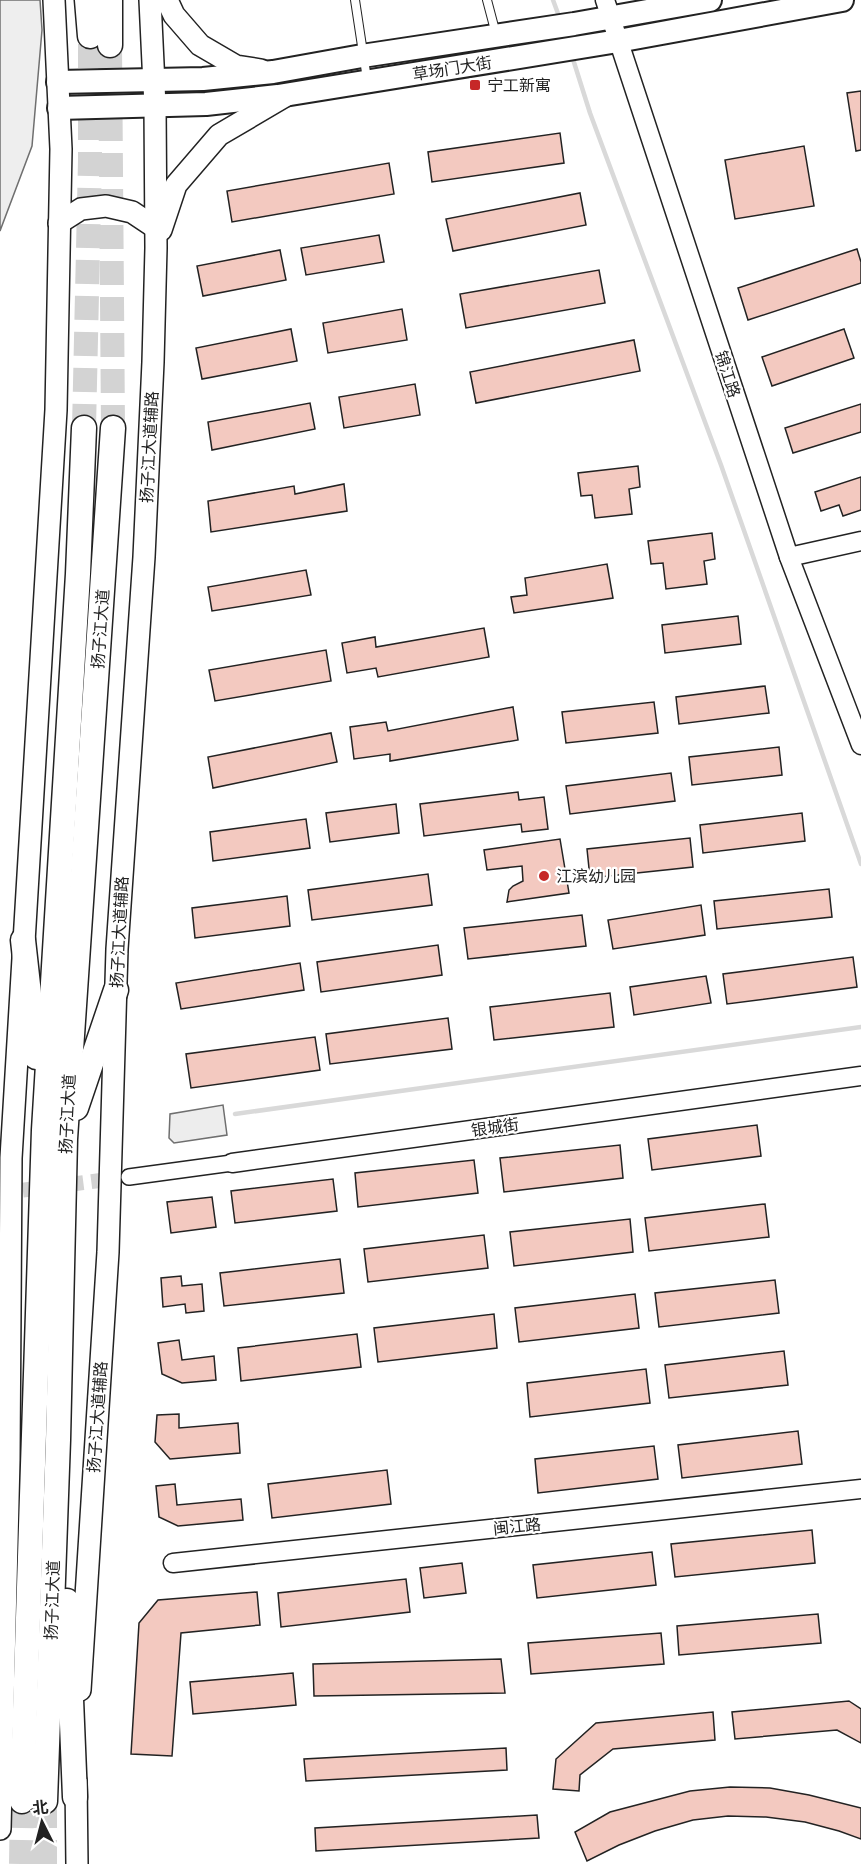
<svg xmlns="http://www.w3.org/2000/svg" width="861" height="1864" viewBox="0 0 861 1864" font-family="'DM Sans','Noto Sans SC',sans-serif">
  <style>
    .green { fill: #eee; stroke: #6f6f6f; stroke-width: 1.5 }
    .parking { fill: #ededed; stroke: #6f6f6f; stroke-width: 1.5 }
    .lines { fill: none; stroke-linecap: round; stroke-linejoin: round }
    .stream { stroke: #d9d9d9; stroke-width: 4.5 }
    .building { fill: #f3c9c0; stroke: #222; stroke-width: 1.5 }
    .minor-tunnel { stroke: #d3d3d3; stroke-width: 15; stroke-dasharray: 15 8; stroke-linecap: butt }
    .trunk-tunnel { stroke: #d3d3d3; stroke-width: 24; stroke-dasharray: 24 12; stroke-linecap: butt }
    .service-casing { stroke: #222; stroke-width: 10 }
    .minor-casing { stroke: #222; stroke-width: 18 }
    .tertiary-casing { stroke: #222; stroke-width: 21 }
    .secondary-casing { stroke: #222; stroke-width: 24 }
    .primary-casing { stroke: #222; stroke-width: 26 }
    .trunk-casing { stroke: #222; stroke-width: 27 }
    .service { stroke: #fff; stroke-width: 8 }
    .minor { stroke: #fff; stroke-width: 15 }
    .tertiary { stroke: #fff; stroke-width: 18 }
    .secondary { stroke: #fff; stroke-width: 21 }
    .primary { stroke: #fff; stroke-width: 22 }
    .trunk { stroke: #fff; stroke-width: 24 }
    .poi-dot { fill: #c62828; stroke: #fff; stroke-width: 2 }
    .labels { text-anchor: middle; stroke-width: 4.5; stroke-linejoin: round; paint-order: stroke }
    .street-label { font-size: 16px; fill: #222; stroke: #fff }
    .poi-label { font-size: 16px; fill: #222; stroke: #fff; text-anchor: start }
  </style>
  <rect width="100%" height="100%" fill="#fff"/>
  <!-- green -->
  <path class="green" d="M0,0H40L42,30L32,146L0,231Z"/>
  <!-- parking -->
  <path class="parking" d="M223,1105L227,1135L174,1143L169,1138L170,1114Z"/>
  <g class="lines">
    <!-- stream -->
    <g class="stream">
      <path d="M553,0L560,19"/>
      <path d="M572,56L590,113L721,465L861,864"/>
      <path d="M235,1114L861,1027"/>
    </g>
  </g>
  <!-- building -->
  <g class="building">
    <path d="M861,91V150L856,151L847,93Z"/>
    <path d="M560,133L564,163L432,182L428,152Z"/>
    <path d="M804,146L814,206L735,219L725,160Z"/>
    <path d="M389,163L394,194L232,222L227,191Z"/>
    <path d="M580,193L586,225L453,251L446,219Z"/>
    <path d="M379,235L384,262L306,275L301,248Z"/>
    <path d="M857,249L861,262V283L748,320L738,288Z"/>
    <path d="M280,250L286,280L203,296L197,266Z"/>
    <path d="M599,270L605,303L466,328L460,294Z"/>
    <path d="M402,309L407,340L328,353L323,323Z"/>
    <path d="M291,329L297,361L202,379L196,348Z"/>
    <path d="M844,329L854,358L772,386L762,357Z"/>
    <path d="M634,340L640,371L476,403L470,372Z"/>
    <path d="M415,384L420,415L344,428L339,397Z"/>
    <path d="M310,403L315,429L212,450L208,422Z"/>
    <path d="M861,404V432L793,453L785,428Z"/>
    <path d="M638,466L640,487L629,489L632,514L595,518L592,495L581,496L578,473Z"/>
    <path d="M861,477V510L843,516L839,505L821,511L815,492Z"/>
    <path d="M344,484L347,511L211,532L208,501L294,486L295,494Z"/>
    <path d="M712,533L715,559L704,561L707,584L666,589L663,563L651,564L648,541Z"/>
    <path d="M607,564L613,598L514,613L511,597L527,595L525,578Z"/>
    <path d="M306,570L311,595L212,611L208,587Z"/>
    <path d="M738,616L741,644L665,653L662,625Z"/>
    <path d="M484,628L489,657L378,677L376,668L347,673L342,643L375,637L376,647Z"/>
    <path d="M326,650L331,681L215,701L209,670Z"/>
    <path d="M765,686L769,713L679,724L676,697Z"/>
    <path d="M654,702L658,733L566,743L562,712Z"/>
    <path d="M513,707L518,740L390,761V754L354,759L350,727L386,722L388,731Z"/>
    <path d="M331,733L337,762L213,788L208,757Z"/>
    <path d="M779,747L782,775L692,785L689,757Z"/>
    <path d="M671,773L675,801L570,814L566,786Z"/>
    <path d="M518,792L519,800L544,797L548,829L522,832L521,824L424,836L420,804Z"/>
    <path d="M396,804L399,833L330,842L326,813Z"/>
    <path d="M802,813L805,841L703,853L700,825Z"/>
    <path d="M306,819L310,848L213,861L210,832Z"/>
    <path d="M690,838L693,867L590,878L587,849Z"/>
    <path d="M560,839L569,893L507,902L509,890L513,886L523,881L522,866L487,870L484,850Z"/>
    <path d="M428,874L432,905L312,920L308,890Z"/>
    <path d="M829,889L832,917L717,929L714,901Z"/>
    <path d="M287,896L290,926L195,938L192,908Z"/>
    <path d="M701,905L705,935L613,949L608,920Z"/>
    <path d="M582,915L586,946L468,959L464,928Z"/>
    <path d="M438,945L442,975L321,992L317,962Z"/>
    <path d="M853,957L857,987L727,1004L723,974Z"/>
    <path d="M300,963L304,990L181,1009L176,983Z"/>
    <path d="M706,976L711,1003L634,1015L630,987Z"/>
    <path d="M610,993L614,1027L494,1040L490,1007Z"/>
    <path d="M448,1018L452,1049L330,1064L326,1034Z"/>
    <path d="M315,1037L320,1070L191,1088L186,1054Z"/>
    <path d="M757,1125L761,1156L652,1170L648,1139Z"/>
    <path d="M620,1145L623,1178L504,1192L500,1158Z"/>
    <path d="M474,1160L478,1193L358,1207L355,1173Z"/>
    <path d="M333,1179L337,1211L235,1223L231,1191Z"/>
    <path d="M212,1197L216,1227L171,1233L167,1202Z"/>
    <path d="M765,1204L769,1237L649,1251L645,1218Z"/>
    <path d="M630,1219L633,1252L514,1266L510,1232Z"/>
    <path d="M484,1235L488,1268L368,1282L364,1249Z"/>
    <path d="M340,1259L344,1293L224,1306L220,1273Z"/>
    <path d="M181,1276L182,1286L202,1284L204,1311L186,1313L185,1304L163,1307L161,1278Z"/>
    <path d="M775,1280L779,1313L659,1327L655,1293Z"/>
    <path d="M635,1294L639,1328L519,1342L515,1308Z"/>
    <path d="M494,1314L497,1348L378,1362L374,1328Z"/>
    <path d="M357,1334L361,1367L241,1381L238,1348Z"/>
    <path d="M179,1340L182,1360L214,1356L216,1380L182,1383L162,1374L158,1343Z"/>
    <path d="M784,1351L788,1385L669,1398L665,1365Z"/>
    <path d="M646,1369L650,1403L530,1417L527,1383Z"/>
    <path d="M179,1414V1428L238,1423L240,1453L170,1459L155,1442L157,1415Z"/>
    <path d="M798,1431L802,1464L682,1478L678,1445Z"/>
    <path d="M654,1446L658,1479L538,1493L535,1459Z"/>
    <path d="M387,1470L391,1504L272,1518L268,1484Z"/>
    <path d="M175,1484L177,1505L241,1499L243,1520L178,1526L159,1517L156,1486Z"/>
    <path d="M812,1530L815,1563L675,1577L671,1544Z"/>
    <path d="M652,1552L656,1585L537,1598L533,1565Z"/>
    <path d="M462,1563L466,1593L424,1598L420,1568Z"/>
    <path d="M406,1579L410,1612L281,1627L278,1593Z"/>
    <path d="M257,1592L260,1625L181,1633L172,1756L131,1754L139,1623L158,1600Z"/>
    <path d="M818,1614L821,1643L679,1655L677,1626Z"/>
    <path d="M661,1633L664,1664L531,1674L528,1643Z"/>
    <path d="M501,1659L505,1693L314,1696L313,1664Z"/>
    <path d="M293,1673L296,1705L193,1714L190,1682Z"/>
    <path d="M849,1701L861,1709V1743L837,1730L735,1739L732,1712Z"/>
    <path d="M713,1712L715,1740L613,1749L580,1775L579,1791L553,1789L556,1759L596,1723Z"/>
    <path d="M506,1748L507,1770L306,1781L304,1759Z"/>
    <path d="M730,1787L770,1788L809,1795L861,1808V1839L839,1831L805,1822L766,1817L728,1816L693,1820L655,1831L619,1845L587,1861L575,1832L610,1812L690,1791Z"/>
    <path d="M537,1815L539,1838L316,1851L315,1828Z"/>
  </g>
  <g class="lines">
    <!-- minor-tunnel -->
    <path class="minor-tunnel" d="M0,1193L120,1178"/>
    <!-- trunk-tunnel -->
    <g class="trunk-tunnel">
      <path d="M110,45L113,428"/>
      <path d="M84,428L90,160V36"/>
      <path d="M21,1864L22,1801"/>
      <path d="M45,1864V1801"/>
    </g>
    <defs>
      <g id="service">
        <path d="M355,0L367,79"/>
        <path d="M487,0L496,34"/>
      </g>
      <path id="minor" d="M129,1177L232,1163"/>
      <g id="tertiary">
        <path d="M605,0L789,557L861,745"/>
        <path d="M789,557L861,541"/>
        <path d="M232,1163L861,1076"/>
        <path d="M173,1563L861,1489"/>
      </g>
      <g id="secondary">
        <path d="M167,0L174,15L200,45L236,66L261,70"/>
        <path d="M59,223L81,209L106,206L132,212L156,228"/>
        <path d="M161,230L176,185L219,135L287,95"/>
        <path d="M80,1690L108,1252L117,949L144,557L153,362L156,248L155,106L150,0"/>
        <path d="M76,1781L77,1864"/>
        <path d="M0,1829L9,1459L11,1158L56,410L61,149L54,0"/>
      </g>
      <g id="primary">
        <path d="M58,82L203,79L273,72L362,56L574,24L710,0"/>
        <path d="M59,108L206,104L278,96L618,41L842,0"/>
      </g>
      <g id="trunk">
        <path d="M87,0L90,36"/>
        <path d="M110,0V45"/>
        <path d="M23,940L36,1057"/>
        <path d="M76,1108L116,990"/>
        <path d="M67,1601L75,1797"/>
        <path d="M22,1801L44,1130L78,574L84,428"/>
        <path d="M45,1801L58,1440L65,1139L113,428"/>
      </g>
    </defs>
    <!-- service casing -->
    <use href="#service" class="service-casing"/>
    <!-- minor casing -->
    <use href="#minor" class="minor-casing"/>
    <!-- tertiary casing -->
    <use href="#tertiary" class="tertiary-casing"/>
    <!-- secondary casing -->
    <use href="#secondary" class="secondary-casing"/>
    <!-- primary casing -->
    <use href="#primary" class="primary-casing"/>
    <!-- trunk casing -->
    <use href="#trunk" class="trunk-casing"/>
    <!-- service -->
    <use href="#service" class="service"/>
    <!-- minor -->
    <use href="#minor" class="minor"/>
    <!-- tertiary -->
    <use href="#tertiary" class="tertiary"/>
    <!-- secondary -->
    <use href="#secondary" class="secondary"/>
    <!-- primary -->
    <use href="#primary" class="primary"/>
    <!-- trunk -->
    <use href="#trunk" class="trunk"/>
  </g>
  <!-- markers -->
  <g class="poi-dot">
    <rect x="469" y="79" width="12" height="12" rx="3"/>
    <circle cx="544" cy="876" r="6"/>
  </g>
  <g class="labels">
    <!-- street labels -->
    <g class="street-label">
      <text transform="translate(452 68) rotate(-9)" y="6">草场门大街</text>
      <text transform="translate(728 374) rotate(72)" y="6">锦江路</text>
      <text transform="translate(149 447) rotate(-87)" y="6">扬子江大道辅路</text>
      <text transform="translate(100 629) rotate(-86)" y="6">扬子江大道</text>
      <text transform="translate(119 932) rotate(-87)" y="6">扬子江大道辅路</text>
      <text transform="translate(67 1114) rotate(-87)" y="6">扬子江大道</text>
      <text transform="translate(495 1127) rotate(-8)" y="6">银城街</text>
      <text transform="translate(97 1417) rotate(-86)" y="6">扬子江大道辅路</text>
      <text transform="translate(517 1526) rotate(-6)" y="6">闽江路</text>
      <text transform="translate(52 1600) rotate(-88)" y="6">扬子江大道</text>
    </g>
    <!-- poi labels -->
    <g class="poi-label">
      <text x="487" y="91">宁工新寓</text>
      <text x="556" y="882">江滨幼儿园</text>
    </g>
  </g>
  <!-- north arrow -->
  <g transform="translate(42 1822) rotate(354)" stroke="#ffffff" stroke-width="4.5" paint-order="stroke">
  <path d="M0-4.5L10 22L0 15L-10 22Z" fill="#222222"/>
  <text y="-9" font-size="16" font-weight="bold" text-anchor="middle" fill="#222222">北</text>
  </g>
</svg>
